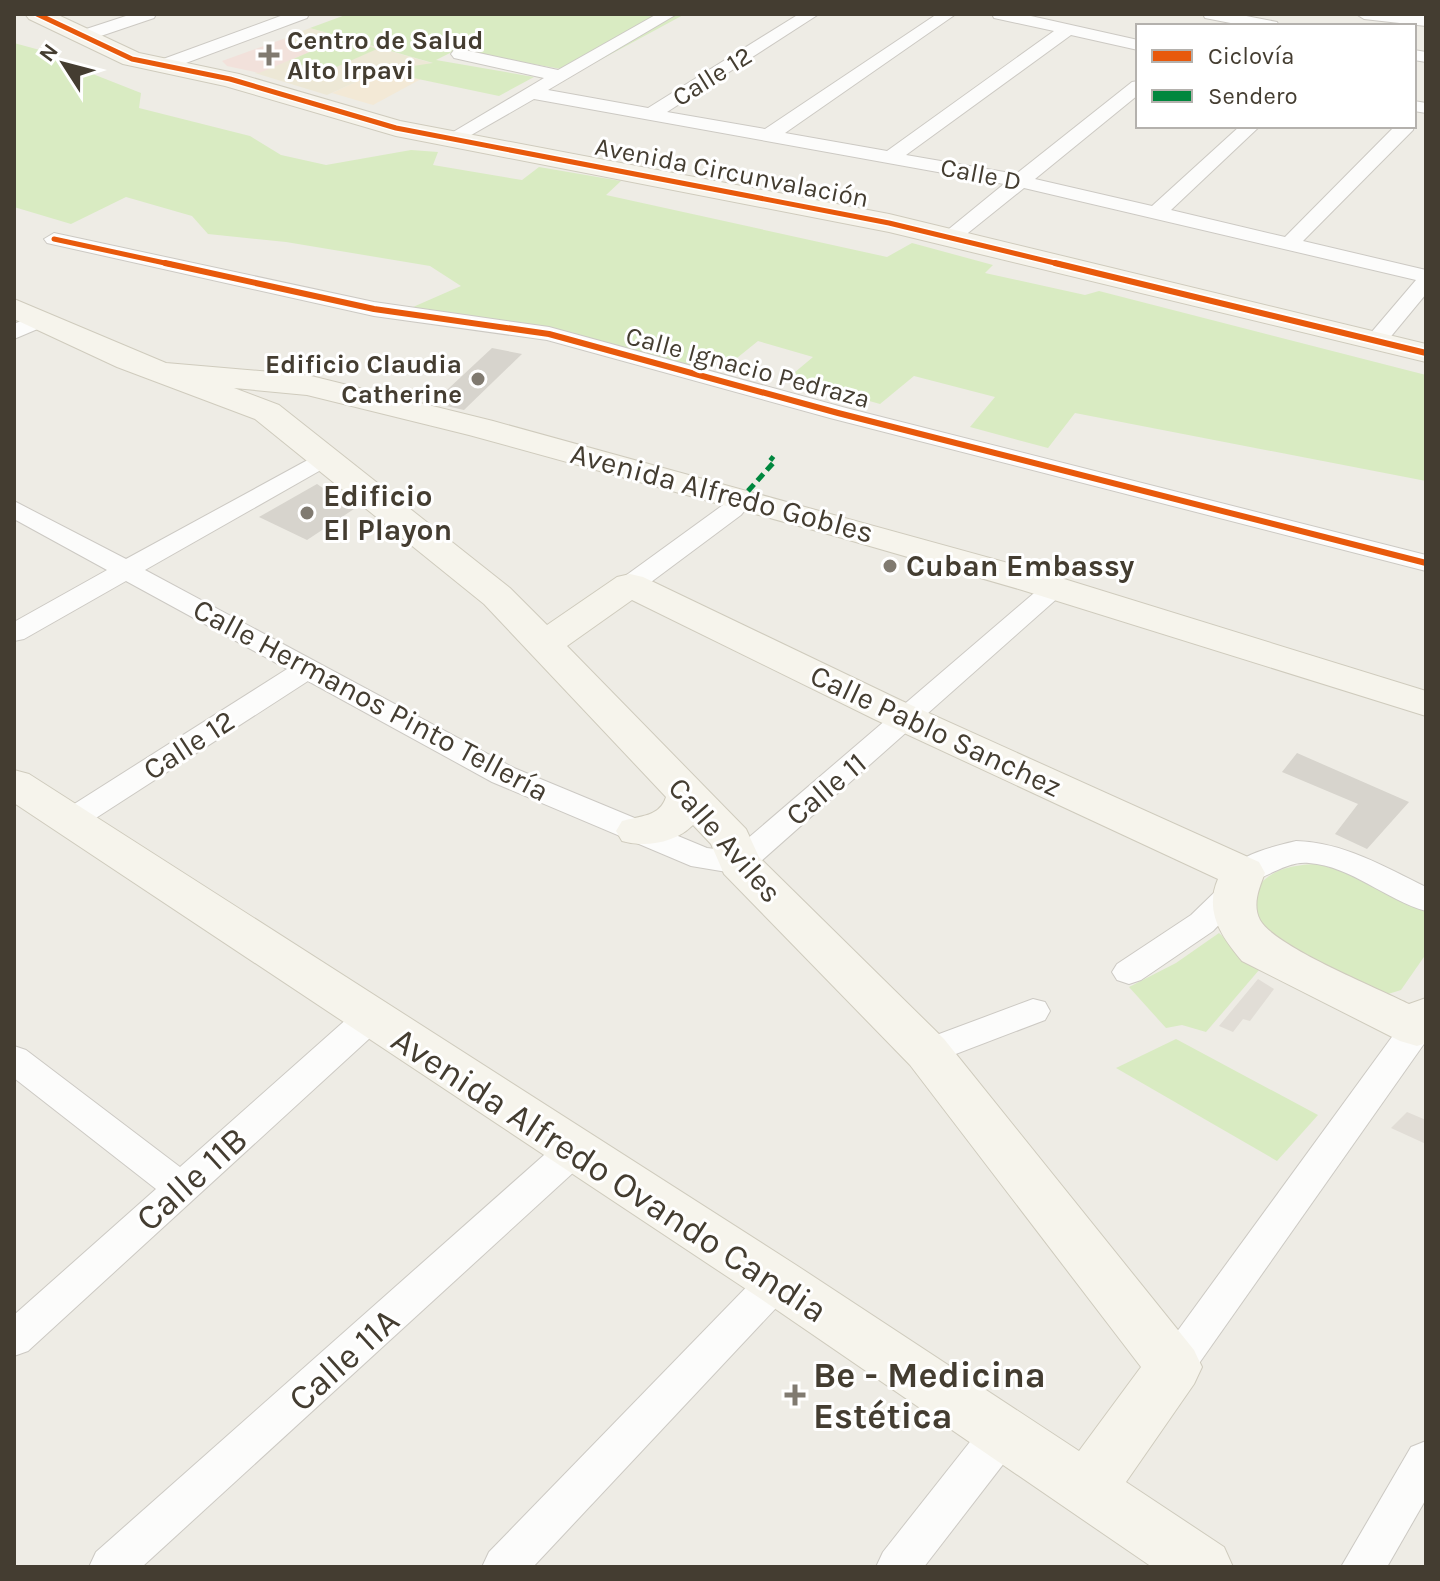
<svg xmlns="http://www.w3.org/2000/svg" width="1440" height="1581" viewBox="0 0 1440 1581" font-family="Karla,sans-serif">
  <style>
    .commercial { fill: #f3e9d6 }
    .industrial { fill: #e1ddd6 }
    .education { fill: #ede8d6 }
    .medical { fill: #f2e1db }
    .green { fill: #d9ebc2 }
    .building { fill: #d7d4cd }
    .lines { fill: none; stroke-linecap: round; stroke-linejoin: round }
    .street-casing { stroke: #ccc9c3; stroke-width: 2 }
    .secondary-casing { stroke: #cfcbbd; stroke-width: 2 }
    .street { fill: #fcfcfb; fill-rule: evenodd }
    .secondary { fill: #f6f4ec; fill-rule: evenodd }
    .quiet { stroke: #00873e; stroke-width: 5; stroke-dasharray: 9 5; stroke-linecap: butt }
    .cycleway-far1-casing { stroke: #fff; stroke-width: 8 }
    .cycleway-casing { stroke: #fff; stroke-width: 10 }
    .cycleway-far1 { stroke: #e8590c; stroke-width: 5 }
    .cycleway { stroke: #e8590c; stroke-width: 6 }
    .poi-dot { fill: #807a70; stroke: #fff; stroke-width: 3 }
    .labels { text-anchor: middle; stroke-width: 6; stroke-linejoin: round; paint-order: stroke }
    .far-poi-label { font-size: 26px; font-weight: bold; fill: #443d31; stroke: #fff; text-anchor: start }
    .far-street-label { font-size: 26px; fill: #443d31; stroke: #fff }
    .street-label { font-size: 30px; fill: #443d31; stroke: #fff }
    .poi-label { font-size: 30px; font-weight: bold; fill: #443d31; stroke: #fff; text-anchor: start }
    .near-street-label { font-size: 36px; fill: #443d31; stroke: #fff }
    .near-poi-label { font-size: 36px; font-weight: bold; fill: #443d31; stroke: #fff; text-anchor: start }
  </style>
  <rect width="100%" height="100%" fill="#eeece5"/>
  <!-- commercial -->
  <path class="commercial" d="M380,71L421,79L373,105L332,93Z"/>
  <!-- industrial -->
  <g class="industrial">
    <path d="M1258,979L1274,989L1250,1021L1243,1019L1233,1032L1219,1026Z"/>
    <path d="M1407,1112L1426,1120V1144L1391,1128Z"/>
  </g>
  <!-- education -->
  <path class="education" d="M310,28L435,64L380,71L327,95L255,73L313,49L283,39Z"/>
  <!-- medical -->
  <path class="medical" d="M283,39L314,50L259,73L227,66L222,61Z"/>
  <!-- green -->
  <g class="green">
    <path d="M348,14H685L578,72L456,50L436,60L534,77L499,96L380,71L433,63L310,28Z"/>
    <path d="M342,38L377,49L325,72L289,61Z"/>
    <path d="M14,43L51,53L75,67L141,93L139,108L250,136L281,155L326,165L411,150L438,152L433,165L522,180L539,167L621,181L606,195L887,257L912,243L993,265L985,273L1085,295L1099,291L1426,375V481L1075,413L1048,448L970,427L995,397L914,376L880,404L788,378L813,357L758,341L732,362L705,354L689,367L543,328L397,314L461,286L430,266L286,242L208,234L192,216L126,197L71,224L14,207Z"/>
    <path d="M1317,864L1334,868L1426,909V954L1401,990L1388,994L1371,992L1261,935L1251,897C1265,870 1289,865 1317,864Z"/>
    <path d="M1219,933L1259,970L1206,1032L1182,1025L1166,1028L1129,987L1176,963Z"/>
    <path d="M1176,1039L1318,1115L1277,1161L1116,1068Z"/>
  </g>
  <!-- building -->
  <g class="building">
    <path d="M492,348L522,354L464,410L433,403Z"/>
    <path d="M317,484L354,509L307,540L259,517Z"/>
    <path d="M1297,753L1409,802L1367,849L1335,834L1358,804L1282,772Z"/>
  </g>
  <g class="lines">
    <defs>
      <g id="street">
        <path d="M132,14H156L154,18L89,40H77L74,36L77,32Z"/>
        <path d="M286,14H309L307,18L167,70L161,71L152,66L155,62Z"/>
        <path d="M657,14H677L548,90L648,108L799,14H819L667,112L765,129L937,14H956L785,133L887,151L1054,31L994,18L992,14H1022L1138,40V50L1071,35L906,155L1016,174L1132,82L1138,81V95L1035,179L1152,206L1240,126H1260L1171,210L1285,237L1395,126L1414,124L1413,130L1303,241L1426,270V294L1383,346L1375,348L1364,341L1416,280L1024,188L958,241H944L941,237L944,233L1004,184L534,99L459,142H445L443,138L544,78L454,58L451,54L454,50L460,49L558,70Z"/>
        <path d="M1203,14H1236L1277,22L1279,26H1246L1205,18Z"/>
        <path d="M1356,14L1426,16V26L1364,19Z"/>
        <path d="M1414,50L1426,52V62L1414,60Z"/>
        <path d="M1414,101L1426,103V113L1414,111Z"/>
        <path d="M54,233L374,302L549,327L846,408L1426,555V571L830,418L547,340L374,316L47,243L44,239Z"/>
        <path d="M39,313L47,315L50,320L47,325L14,339V324Z"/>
        <path d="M326,450L335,452L338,457L335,462L145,570L514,768L707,848L733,851L1047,582H1065L1069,588L750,871L739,874L691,866L492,782L308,681L82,827L71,830L60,827L56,820L60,813L287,669L126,581L24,639L14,641V622L107,570L14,519V501L126,559Z"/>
        <path d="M742,492L751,494L754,499L741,515L639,591H621L617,585L621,579L723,505L733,494Z"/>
        <path d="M1296,841C1343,842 1385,867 1426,887V911C1386,900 1351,866 1309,863C1281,860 1259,888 1232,881L1227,873C1239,854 1275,846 1296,841Z"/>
        <path d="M1232,883L1243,886L1248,894L1213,931L1141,980L1129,984L1117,980L1112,972L1117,964L1191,915L1221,886Z"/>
        <path d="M1033,999L1045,1002L1050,1011L1045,1020L927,1065L915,1061L910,1052L915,1043Z"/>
        <path d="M370,1005L382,1009L387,1018L382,1027L28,1351L14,1356V1315L156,1189L14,1078V1046L26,1050L180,1167L358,1009Z"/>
        <path d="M1417,1015L1426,1018V1041L1188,1379L1174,1384L1160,1379L1154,1367L1160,1355L1405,1019Z"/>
        <path d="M574,1136L587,1140L592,1150L587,1160L142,1567H89L96,1552L561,1140Z"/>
        <path d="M777,1265L791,1270L796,1281L791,1292L533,1567H482L489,1552L763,1270Z"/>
        <path d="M1003,1414L1018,1419L1024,1432L1018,1445L924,1567H876L883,1552L988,1419Z"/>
        <path d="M1426,1441V1499L1387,1567H1341L1411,1447Z"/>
      </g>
      <g id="secondary">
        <path d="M25,14H56L139,53L239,74L400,121L889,214L1426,344V362L889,232L396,136L225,86L123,64L29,19Z"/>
        <path d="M14,299L166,363L307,375L493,421L1048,574L1426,691V716L1022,590L835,536L469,435L307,395L234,388L279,405L510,588L547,625L617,577L630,574L643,577L902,701L1259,862L1265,873C1259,888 1252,905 1260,920C1275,947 1378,988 1409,1004L1426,998V1043L1417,1046L1400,1041L1242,961C1221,936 1204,911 1218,879L874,719L632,600L567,646L746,829L759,857L944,1039L1194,1350L1202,1367L1194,1384L1126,1482L1224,1547L1233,1567H1152L758,1297L14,803V770L29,774L796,1265L1079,1451L1141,1367L910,1065L724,874L711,844L693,825C675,843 645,848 622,841L616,831L622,821C639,816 660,817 666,797L484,604L255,419L117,367L14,319Z"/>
      </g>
    </defs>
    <!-- street casing -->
    <use href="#street" class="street-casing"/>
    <!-- secondary casing -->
    <use href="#secondary" class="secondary-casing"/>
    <!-- street -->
    <use href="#street" class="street"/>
    <!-- secondary -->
    <use href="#secondary" class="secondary"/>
    <!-- quiet -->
    <path class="quiet" d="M748,491L775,461L770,457"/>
    <defs>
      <g id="cycleway-far1">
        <path d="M37,14L132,59L230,79L396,128L889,223L1063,265"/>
        <path d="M54,239L174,265"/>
      </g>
      <g id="cycleway">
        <path d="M165,263L374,309L549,334L838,413L1426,563"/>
        <path d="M1055,263L1426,353"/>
      </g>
    </defs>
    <!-- cycleway-far1 casing -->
    <use href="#cycleway-far1" class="cycleway-far1-casing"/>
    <!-- cycleway casing -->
    <use href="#cycleway" class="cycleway-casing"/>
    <!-- cycleway-far1 -->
    <use href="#cycleway-far1" class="cycleway-far1"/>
    <!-- cycleway -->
    <use href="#cycleway" class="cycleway"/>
  </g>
  <!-- markers -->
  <g class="poi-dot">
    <path d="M265 43h8v8h8v8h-8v8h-8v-8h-8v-8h8z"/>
    <circle cx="478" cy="379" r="8"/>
    <circle cx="307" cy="513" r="8"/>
    <circle cx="890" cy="566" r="8"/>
    <path d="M791 1383h8v8h8v8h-8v8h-8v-8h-8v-8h8z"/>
  </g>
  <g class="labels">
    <!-- far-poi labels -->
    <g class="far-poi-label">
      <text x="287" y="49">Centro de Salud<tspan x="287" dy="30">Alto Irpavi</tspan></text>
      <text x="462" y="373" text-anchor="end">Edificio Claudia<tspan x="462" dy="30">Catherine</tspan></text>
    </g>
    <!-- far-street labels -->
    <g class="far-street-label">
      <text transform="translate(712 76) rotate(-32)" y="9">Calle 12</text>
      <text transform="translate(732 172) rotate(11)" y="9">Avenida Circunvalación</text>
      <text transform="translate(981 174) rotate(11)" y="9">Calle D</text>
      <text transform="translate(748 367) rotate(15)" y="9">Calle Ignacio Pedraza</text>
    </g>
    <!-- street labels -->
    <g class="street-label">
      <text transform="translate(722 493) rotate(15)" y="10">Avenida Alfredo Gobles</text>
      <text transform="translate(371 700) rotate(28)" y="10">Calle Hermanos Pinto Tellería</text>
      <text transform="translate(936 731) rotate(25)" y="10">Calle Pablo Sanchez</text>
      <text transform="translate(189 745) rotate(-33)" y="10">Calle 12</text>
      <text transform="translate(826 789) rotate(-40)" y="10">Calle 11</text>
      <text transform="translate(725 840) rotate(49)" y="10">Calle Aviles</text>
    </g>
    <!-- poi labels -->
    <g class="poi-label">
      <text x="323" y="506">Edificio<tspan x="323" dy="34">El Playon</tspan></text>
      <text x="906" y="576">Cuban Embassy</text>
    </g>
    <!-- near-street labels -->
    <g class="near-street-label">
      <text transform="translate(610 1174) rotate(33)" y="13">Avenida Alfredo Ovando Candia</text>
      <text transform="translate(191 1178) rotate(-42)" y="13">Calle 11B</text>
      <text transform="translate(343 1359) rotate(-42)" y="13">Calle 11A</text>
    </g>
    <!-- near-poi labels -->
    <g class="near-poi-label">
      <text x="813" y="1387">Be - Medicina<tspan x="813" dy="41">Estética</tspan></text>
    </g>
  </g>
  <!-- border -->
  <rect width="1440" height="1581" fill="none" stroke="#443d31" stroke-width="32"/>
  <!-- legend -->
  <rect x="1136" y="24" width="280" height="104" fill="#ffffff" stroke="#b4b1ad" stroke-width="2"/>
  <rect x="1152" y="50" width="40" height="12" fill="#e8590c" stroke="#b4b1ad" stroke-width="2"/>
  <text x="1208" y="64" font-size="24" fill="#443d31">Ciclovía</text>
  <rect x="1152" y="90" width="40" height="12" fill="#00873e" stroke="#b4b1ad" stroke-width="2"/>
  <text x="1208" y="104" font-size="24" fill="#443d31">Sendero</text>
  <!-- north arrow -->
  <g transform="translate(64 64) rotate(306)" stroke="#ffffff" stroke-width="6" paint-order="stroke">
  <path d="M0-6L14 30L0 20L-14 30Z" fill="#443d31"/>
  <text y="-12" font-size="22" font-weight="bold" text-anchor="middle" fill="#443d31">N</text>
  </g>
</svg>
